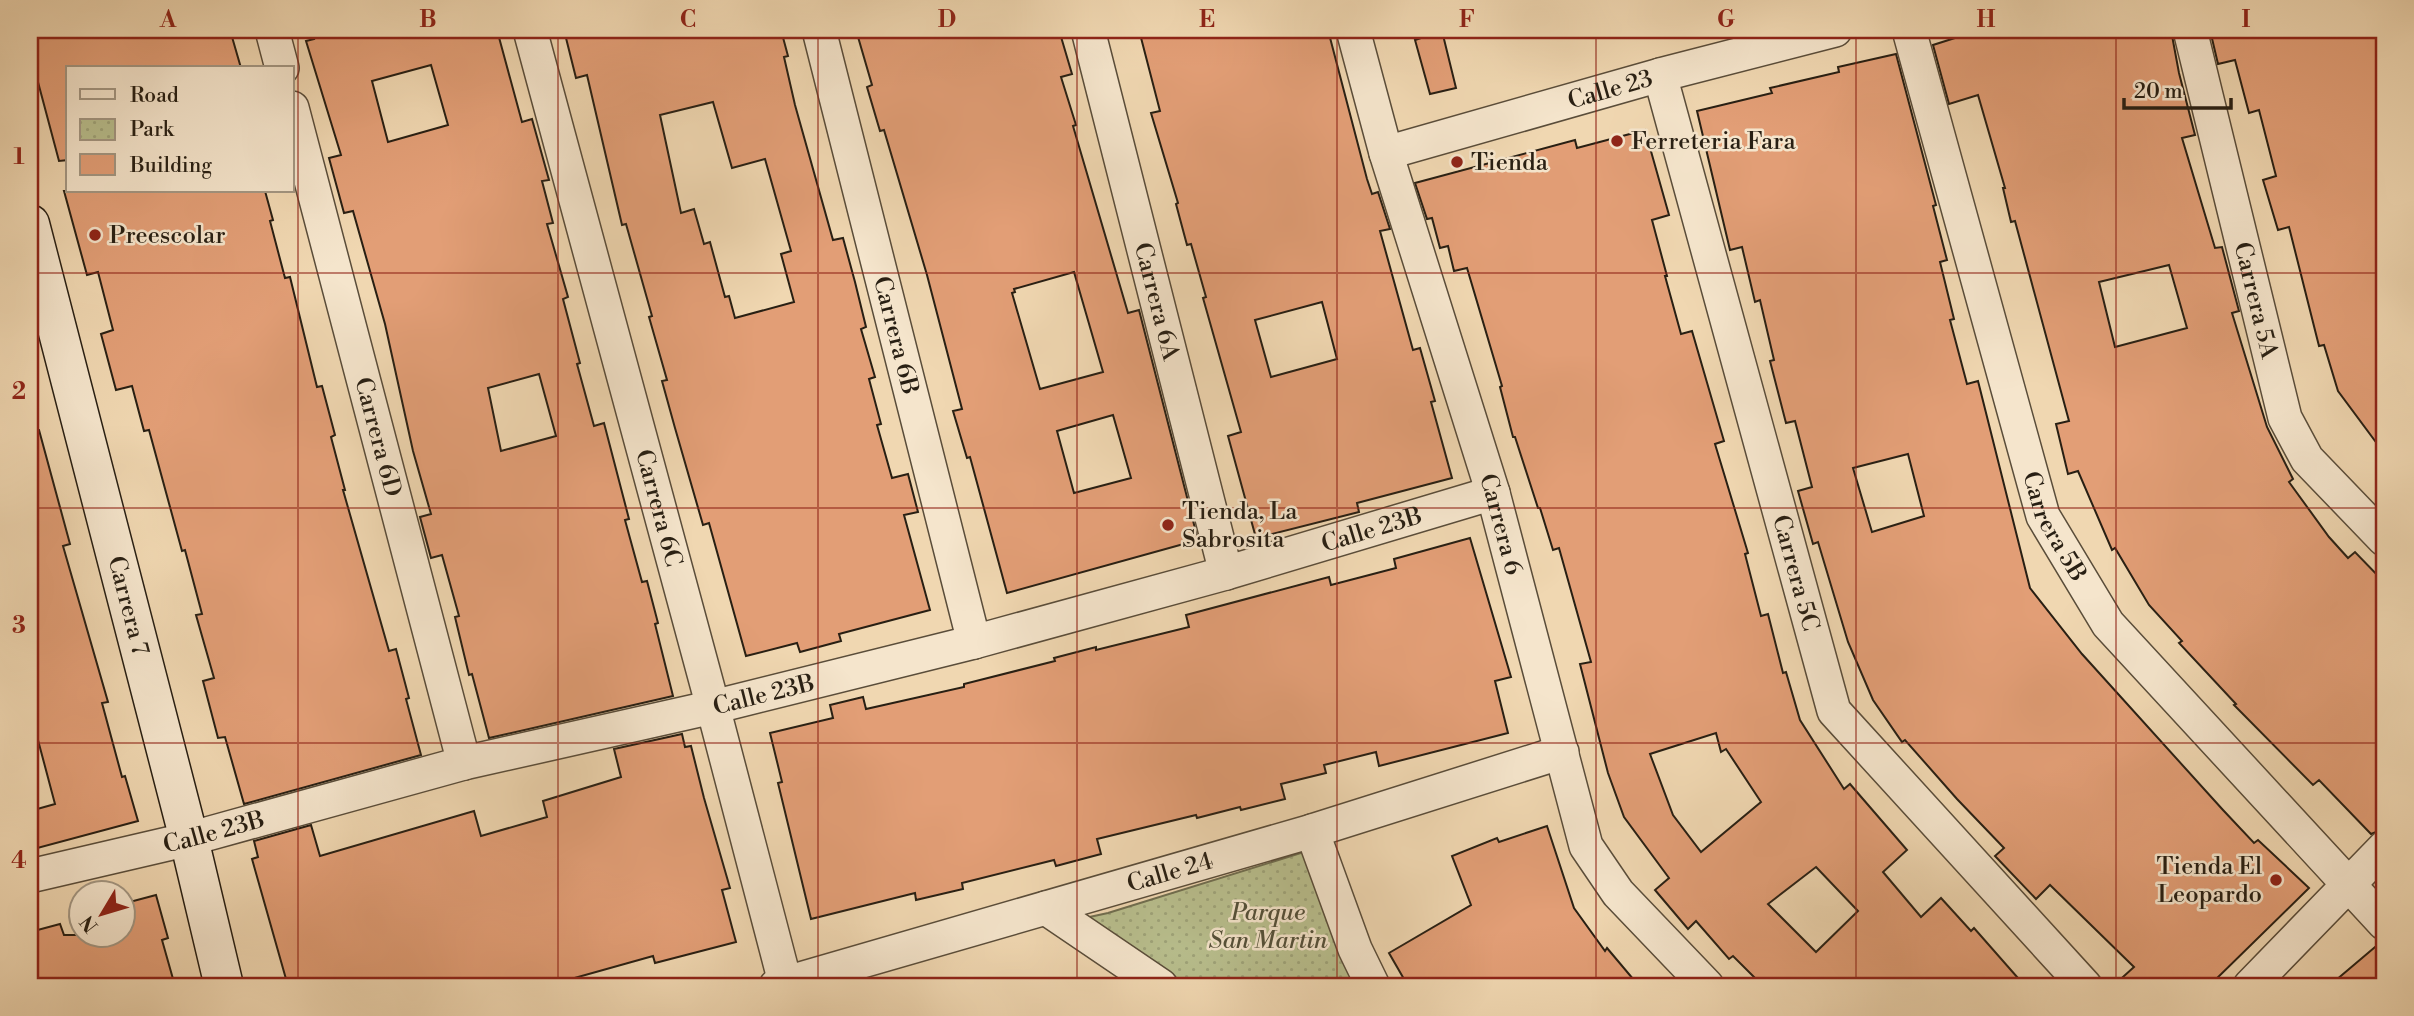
<svg xmlns="http://www.w3.org/2000/svg" width="2414" height="1016" viewBox="0 0 2414 1016" font-family="'Libre Bodoni',serif">
  <style>
    .park { fill: url(#park-dots); stroke: #706e50; stroke-width: 2 }
    .building { fill: #e29e76; stroke: #281f13; stroke-width: 2; fill-rule: evenodd }
    .lines { fill: none; stroke-linecap: round; stroke-linejoin: round }
    .street-casing { stroke: #5a4d3a; stroke-width: 36 }
    .secondary-casing { stroke: #281f13; stroke-width: 41 }
    .street { stroke: #f5e5cc; stroke-width: 33 }
    .secondary { stroke: #f5e5cc; stroke-width: 38 }
    .grid { fill: none; stroke: #8f2418; stroke-width: 2; stroke-opacity: 0.55 }
    .poi-dot { fill: #8f2418; stroke: #f5e5cc; stroke-width: 2.5 }
    .labels { text-anchor: middle; stroke-width: 5; stroke-linejoin: round; paint-order: stroke }
    .street-label { font-size: 24px; fill: #281f13; stroke: #f5e5cc }
    .poi-label { font-size: 24px; fill: #281f13; stroke: #f5e5cc; text-anchor: start }
    .park-label { font-size: 24px; font-style: italic; fill: #534f38; stroke: #f5e5cc }
    .neatline { fill: none; stroke: #8f2418; stroke-width: 2.5 }
    .grid-label { font-size: 23px; text-anchor: middle; font-weight: bold; fill: #8f2418 }
  </style>
  <defs>
    <pattern id="park-dots" width="8" height="8" patternUnits="userSpaceOnUse" patternTransform="scale(1.75)"><rect width="8" height="8" fill="#b8be8d"/><path d="M2 2h.1M6 6h.1" fill="none" stroke="#9ea379" stroke-width="1.8" stroke-linecap="round"/></pattern>
  </defs>
  <rect width="100%" height="100%" fill="#f0d7b1"/>
  <filter id="stains"><feTurbulence type="fractalNoise" baseFrequency=".00286" numOctaves="4"/><feColorMatrix values="0 0 0 0 .2 0 0 0 0 .09 0 0 0 0 .02 0 0 0 .5 -.17"/></filter>
  <radialGradient id="worn" r=".72"><stop offset=".6" stop-color="#630" stop-opacity="0"/><stop offset="1" stop-color="#630" stop-opacity=".3"/></radialGradient>
  <!-- park -->
  <path class="park" d="M1304,852L1363,986H1180L1080,919L1108,913Z"/>
  <!-- building -->
  <g class="building">
    <path d="M30,30H230L241,68H68V160L59,161L30,52Z"/>
    <path d="M311,30H497L522,122L532,119L549,180L542,181L553,223L547,224L568,297L563,299L580,363L577,364L594,426L604,423L629,519L625,520L642,582L647,581L658,623L655,624L673,696L489,738L472,674L469,675L455,617L459,616L442,555L431,558L420,517L431,514L413,451L385,324L353,211L344,213L329,158L341,155L306,41L314,39ZM431,65L448,125L388,142L372,81ZM539,374L556,436L501,451L488,388Z"/>
    <path d="M564,30H667L669,37L701,30H781L788,56L784,57L795,105L833,240L843,238L855,282L866,327L861,329L875,377L869,379L881,424L877,425L892,478L908,474L918,512L904,515L930,610L839,634L841,641L800,652L797,643L746,656L709,523L703,525L675,428L662,381L667,380L649,317L652,316L626,224L622,225L587,75L576,78ZM713,102L732,168L765,159L791,251L781,254L794,302L735,318L729,296L725,297L710,242L704,244L694,209L681,213L660,115Z"/>
    <path d="M856,30H1059L1072,74L1061,77L1076,125L1073,126L1128,313L1139,310L1198,540L1007,593L970,457L967,458L953,411L962,409L927,275L884,130L880,131L867,87L872,85ZM1074,272L1103,372L1040,389L1012,293L1015,292L1014,289ZM1113,415L1131,478L1074,493L1057,431Z"/>
    <path d="M1139,30H1328L1367,179L1372,194L1378,192L1390,229L1380,231L1413,350L1420,348L1435,401L1431,402L1452,478L1357,503L1359,512L1256,538L1228,436L1241,432L1203,298L1206,297L1191,244L1187,245L1176,204L1178,203L1151,113L1160,111ZM1322,302L1337,359L1271,377L1255,320Z"/>
    <path d="M1980,30H2171L2179,73L2195,135L2182,138L2215,248L2222,247L2239,311L2232,313L2267,427L2293,479L2289,482L2329,537L2348,558L2355,552L2384,582V829L2371,834L2319,780L2313,785L2234,705L2236,704L2179,643L2182,641L2149,605L2115,548L2112,550L2078,471L2068,474L2056,424L2069,421L2015,221L2011,222L2003,188H2005L1978,95L1949,104L1933,45ZM2169,265L2187,328L2115,347L2099,282Z"/>
    <path d="M2210,30H2384V453L2338,391L2324,345L2319,346L2289,227L2278,230L2263,180L2276,176L2259,110L2249,113L2235,60L2218,64Z"/>
    <path d="M1442,31L1456,88L1430,94L1415,40Z"/>
    <path d="M1896,54L1936,205L1933,206L1947,260L1940,262L1954,319L1950,320L1967,384L1978,381L2030,588L2082,654L2223,810L2254,843L2258,840L2309,888L2209,986H2113L2134,967L2050,885L2036,899L1995,856L2004,848L1957,799L1905,740L1902,742L1873,700L1848,642L1818,542L1813,544L1798,491L1812,487L1795,421L1786,423L1770,361L1774,360L1760,300L1755,302L1742,247L1730,250L1697,111L1772,93L1770,88L1839,72L1838,67ZM1908,454L1924,516L1872,532L1853,468Z"/>
    <path d="M1645,130L1669,215L1652,220L1667,276H1665L1681,334L1692,331L1724,441L1715,444L1748,553L1745,554L1761,616L1768,614L1783,673L1786,672L1800,720L1844,789L1850,784L1907,850L1883,872L1921,917L1941,898L1971,931L1974,928L2025,986H1763L1733,956L1729,959L1696,921L1688,929L1655,890L1669,878L1624,817L1608,773L1580,664L1591,662L1559,548L1553,550L1540,508H1538L1515,437H1513L1500,387L1502,386L1467,268L1454,271L1448,246L1440,248L1432,218L1427,219L1415,183L1575,140L1577,148ZM1716,733L1721,752L1726,749L1761,802L1701,852L1673,815L1650,754ZM1816,867L1858,911L1816,952L1768,904Z"/>
    <path d="M64,191H265L273,220L270,221L285,278L290,277L317,387L322,386L335,435L331,437L345,490H343L389,651L396,649L409,698L406,699L421,755L244,804L225,737L218,738L203,681L214,678L196,615L202,614L185,550L182,551L149,430L144,431L132,386L116,390L101,334L113,330L98,272L87,275Z"/>
    <path d="M39,430L70,544L63,546L108,702L102,703L122,777L125,776L138,821L30,850V811L55,804L30,710V431Z"/>
    <path d="M1470,538L1511,677L1495,681L1508,733L1379,766L1376,752L1324,765L1326,773L1281,784L1285,799L1241,810L1240,807L1197,818L1196,815L1097,839L1101,854L1056,866L1054,860L962,883L963,889L916,900L915,893L811,919L778,783L782,782L770,733L833,718L830,705L863,697L866,709L964,687V684L1055,661L1054,658L1096,647V650L1189,627L1186,615L1329,577L1331,585L1396,568L1394,559Z"/>
    <path d="M682,734L685,747L691,746L704,798L730,888L722,890L736,942L655,963L653,956L546,986H288L252,859L258,857L254,841L311,825L320,856L474,811L481,836L547,817L543,801L621,777L614,749Z"/>
    <path d="M1547,826L1574,908L1605,951L1607,948L1639,986H1408L1389,953L1471,905L1452,856L1497,838L1499,842Z"/>
    <path d="M156,895L168,938L162,940L175,986H30V932L60,924L64,935H122V904Z"/>
    <path d="M2381,942H2384V986H2329Z"/>
  </g>
  <g class="lines">
    <defs>
      <g id="street">
        <path d="M272,30L282,68"/>
        <path id="s1" d="M530,30L713,707L786,986"/>
        <path id="s2" d="M819,30L974,642"/>
        <path id="s3" d="M1088,30L1226,573"/>
        <path id="s4" d="M1353,30L1386,153L1493,493L1586,846L1618,893L1707,986"/>
        <path id="s5" d="M1909,30L2043,516L2108,624L2384,923"/>
        <path id="s6" d="M2190,30L2285,418L2307,459L2384,539"/>
        <path id="s7" d="M1660,75L1834,711L2085,986"/>
        <path id="s8" d="M292,108L464,763"/>
        <path id="s9" d="M1386,153L1660,75L1835,30"/>
        <path d="M1312,831L1355,949L1373,986"/>
        <path id="s10" d="M30,876L189,839L464,763L713,707L974,642L1226,573L1493,493"/>
        <path d="M1046,908L1161,986"/>
        <path id="s11" d="M776,986L1312,831L1562,752"/>
        <path d="M2250,986L2384,848"/>
      </g>
      <g id="secondary">
        <path id="s12" d="M30,224L189,839L224,986"/>
      </g>
    </defs>
    <!-- street casing -->
    <use href="#street" class="street-casing"/>
    <!-- secondary casing -->
    <use href="#secondary" class="secondary-casing"/>
    <!-- street -->
    <use href="#street" class="street"/>
    <!-- secondary -->
    <use href="#secondary" class="secondary"/>
  </g>
  <!-- grid -->
  <path class="grid" d="M298,30V986M558,30V986M818,30V986M1077,30V986M1337,30V986M1596,30V986M1856,30V986M2116,30V986M30,273H2384M30,508H2384M30,743H2384"/>
  <!-- markers -->
  <g class="poi-dot">
    <circle cx="1617" cy="141" r="7"/>
    <circle cx="1457" cy="162" r="7"/>
    <circle cx="95" cy="235" r="7"/>
    <circle cx="1168" cy="525" r="7"/>
    <circle cx="2276" cy="880" r="7"/>
  </g>
  <g class="labels">
    <!-- street labels -->
    <g class="street-label">
      <text dy="8" stroke="none"><textPath href="#s9" startOffset="233">Calle 23</textPath></text>
      <text dy="8" stroke="none"><textPath href="#s6" startOffset="278">Carrera 5A</textPath></text>
      <text dy="8" stroke="none"><textPath href="#s3" startOffset="280">Carrera 6A</textPath></text>
      <text dy="8" stroke="none"><textPath href="#s2" startOffset="315">Carrera 6B</textPath></text>
      <text dy="8" stroke="none"><textPath href="#s8" startOffset="340">Carrera 6D</textPath></text>
      <text dy="8" stroke="none"><textPath href="#s1" startOffset="495">Carrera 6C</textPath></text>
      <text dy="8" stroke="none"><textPath href="#s4" startOffset="516">Carrera 6</textPath></text>
      <text dy="8" stroke="none"><textPath href="#s5" startOffset="518">Carrera 5B</textPath></text>
      <text dy="8" stroke="none"><textPath href="#s10" startOffset="1386">Calle 23B</textPath></text>
      <text dy="8" stroke="none"><textPath href="#s7" startOffset="516">Carrera 5C</textPath></text>
      <text dy="8" stroke="none"><textPath href="#s12" startOffset="394">Carrera 7</textPath></text>
      <text dy="8" stroke="none"><textPath href="#s10" startOffset="756">Calle 23B</textPath></text>
      <text dy="8" stroke="none"><textPath href="#s10" startOffset="189">Calle 23B</textPath></text>
      <text dy="8" stroke="none"><textPath href="#s11" startOffset="410">Calle 24</textPath></text>
    </g>
    <!-- poi labels -->
    <g class="poi-label">
      <text x="1631" y="149">Ferreteria Fara</text>
      <text x="1471" y="170">Tienda</text>
      <text x="109" y="243">Preescolar</text>
      <text x="1182" y="519">Tienda, La<tspan x="1182" dy="28">Sabrosita</tspan></text>
      <text x="2262" y="874" text-anchor="end">Tienda El<tspan x="2262" dy="28">Leopardo</tspan></text>
    </g>
    <!-- park labels -->
    <g class="park-label">
      <text x="1268" y="920">Parque<tspan x="1268" dy="28">San Martin</tspan></text>
    </g>
  </g>
  <!-- margin -->
  <rect width="2414" height="1016" fill="none" stroke="#f0d7b1" stroke-width="77"/>
  <!-- legend -->
  <rect x="66" y="66" width="228" height="126" fill="#f5e5cc" stroke="#a39682" stroke-width="2"/>
  <rect x="80" y="89" width="35" height="10" fill="#f5e5cc" stroke="#a39682" stroke-width="2"/>
  <text x="130" y="102" font-size="21" fill="#281f13">Road</text>
  <rect x="80" y="119" width="35" height="21" fill="url(#park-dots)" stroke="#a39682" stroke-width="2"/>
  <text x="130" y="136" font-size="21" fill="#281f13">Park</text>
  <rect x="80" y="154" width="35" height="21" fill="#e29e76" stroke="#a39682" stroke-width="2"/>
  <text x="130" y="172" font-size="21" fill="#281f13">Building</text>
  <!-- north arrow -->
  <g transform="translate(102 914) rotate(232)"><circle r="33" fill="#f5e5cc" stroke="#a39682" stroke-width="2"/>
  <path d="M0-5L12 26L0 18L-12 26Z" fill="#8f2418"/>
  <text y="-10" font-size="19" font-weight="bold" text-anchor="middle" fill="#281f13">N</text>
  </g>
  <!-- scale -->
  <path d="M2124 98v10h107v-10" fill="none" stroke="#281f13" stroke-width="3.5"/>
  <text x="2134" y="98" font-size="21" fill="#281f13" stroke="#f5e5cc" stroke-width="5" paint-order="stroke">20 m</text>
  <rect x="38" y="38" width="2338" height="940" class="neatline"/>
  <g class="grid-label">
    <text x="168" y="27">A</text>
    <text x="428" y="27">B</text>
    <text x="688" y="27">C</text>
    <text x="947" y="27">D</text>
    <text x="1207" y="27">E</text>
    <text x="1467" y="27">F</text>
    <text x="1726" y="27">G</text>
    <text x="1986" y="27">H</text>
    <text x="2246" y="27">I</text>
    <text x="19" y="164">1</text>
    <text x="19" y="399">2</text>
    <text x="19" y="633">3</text>
    <text x="19" y="868">4</text>
  </g>
  <rect width="100%" height="100%" filter="url(#stains)"/>
  <rect width="100%" height="100%" fill="url(#worn)"/>
</svg>
